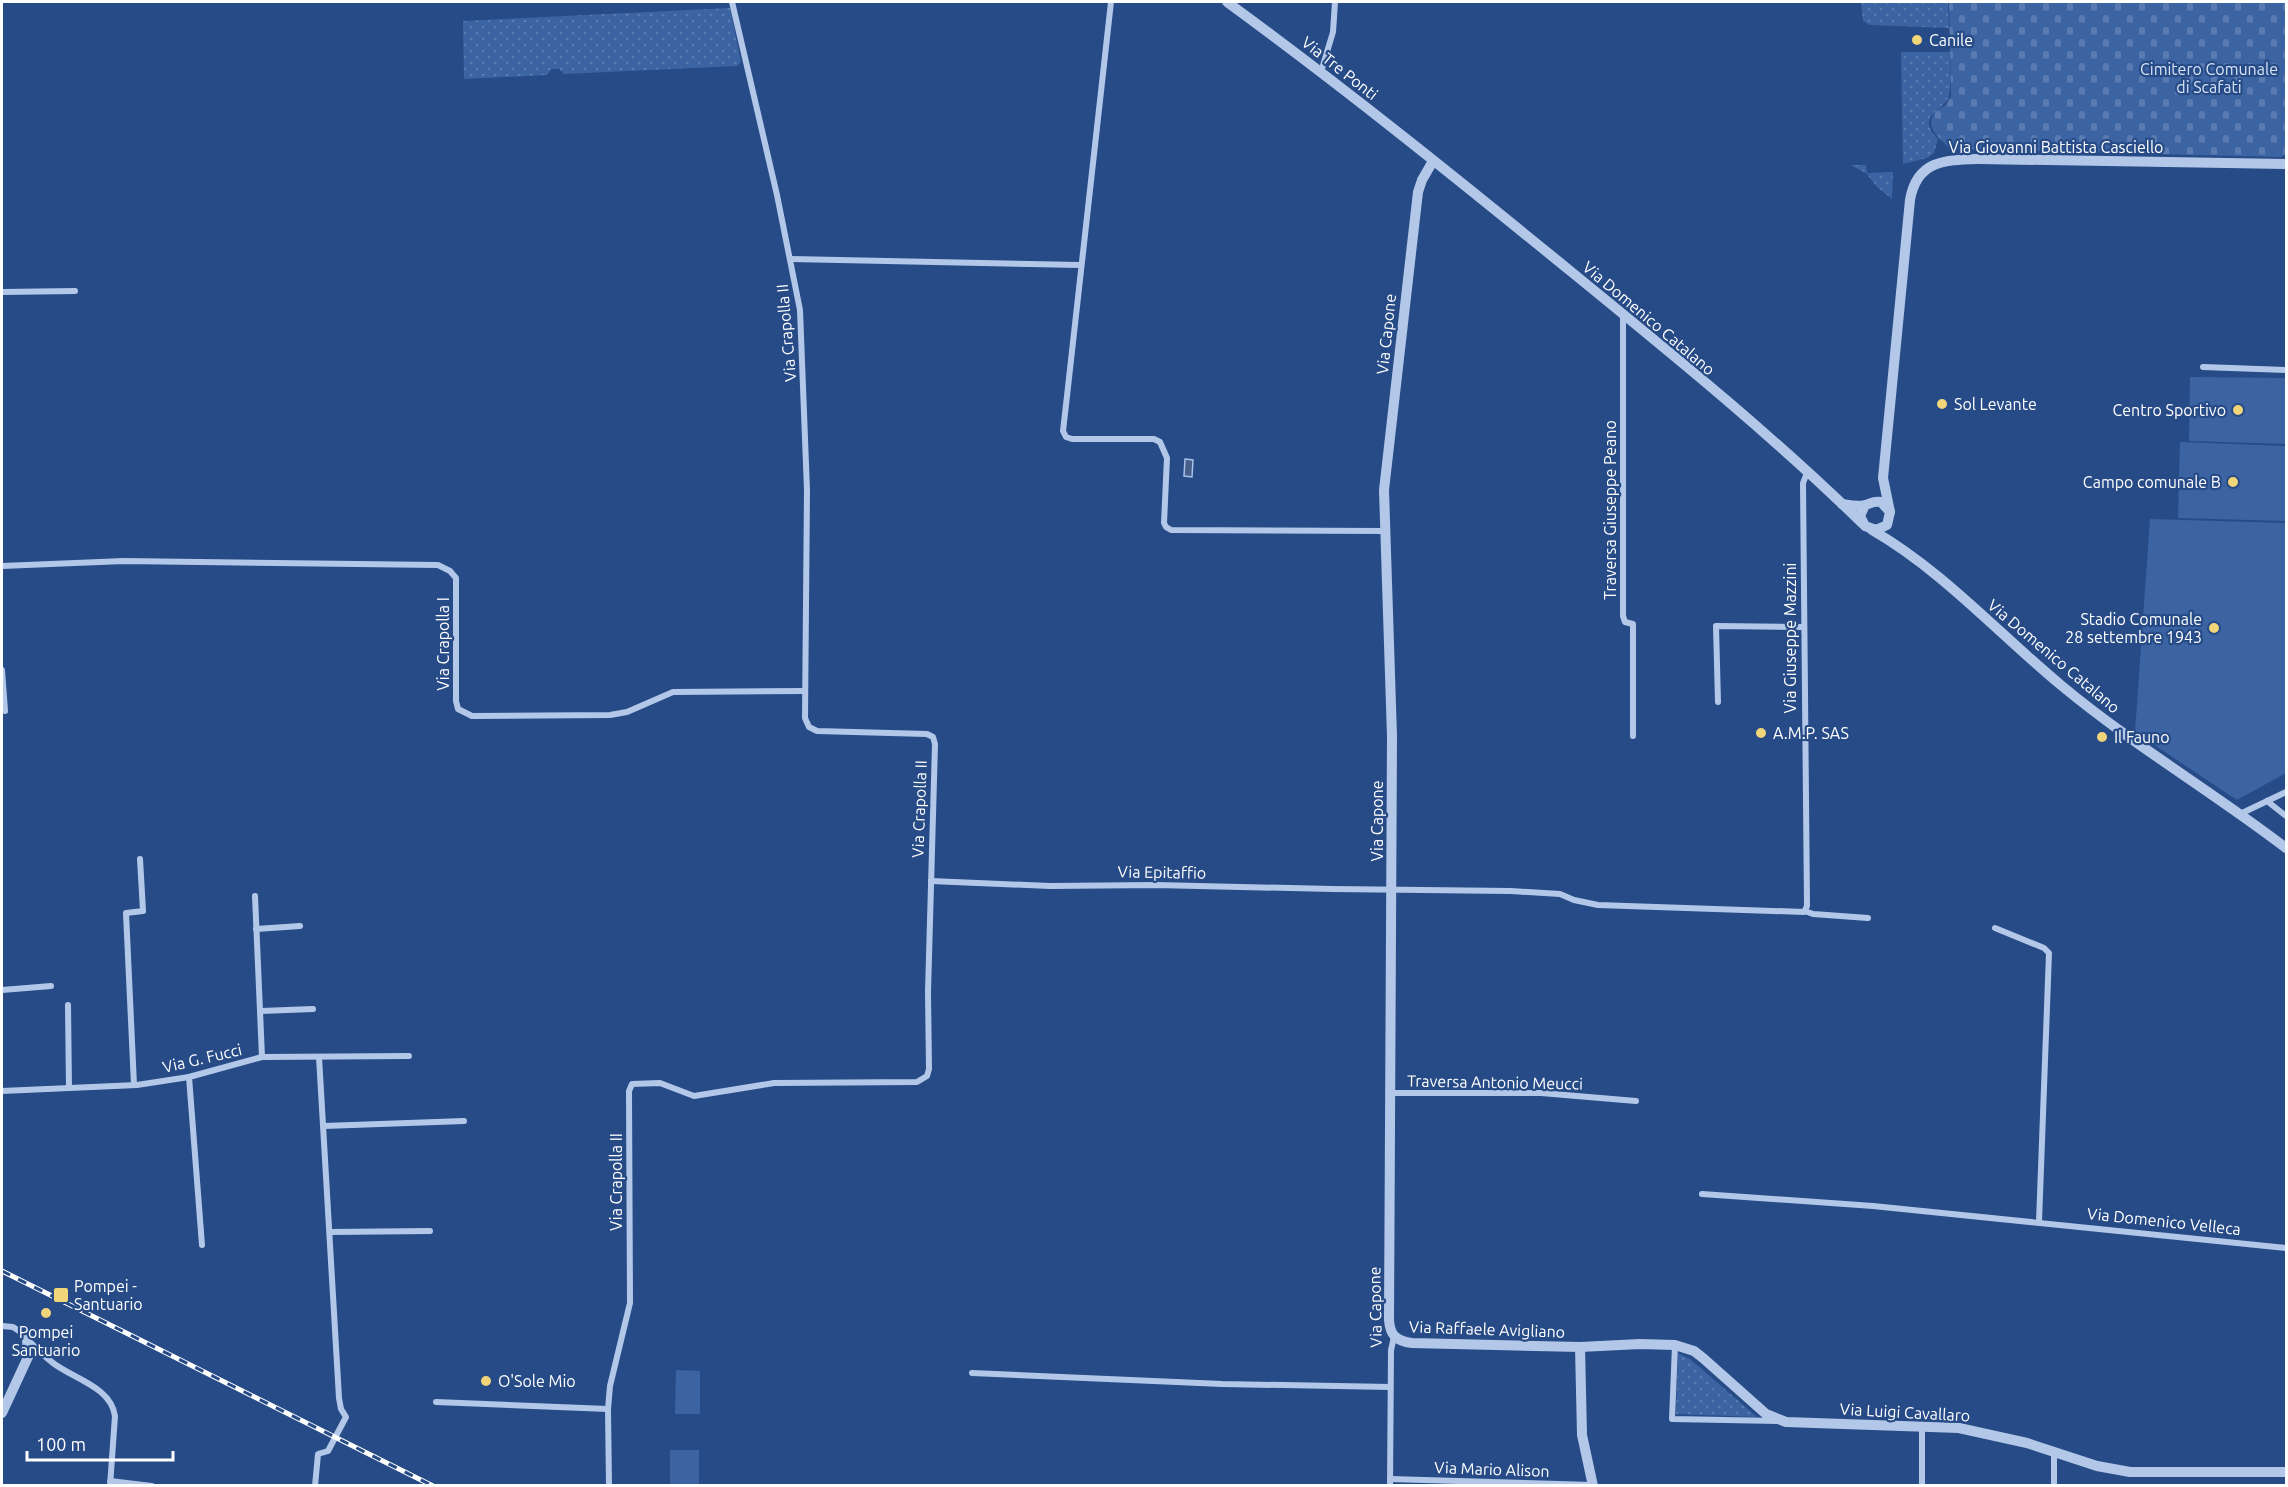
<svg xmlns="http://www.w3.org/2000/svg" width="2288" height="1487" viewBox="0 0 2288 1487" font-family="Ubuntu,sans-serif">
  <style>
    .grass { fill: url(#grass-dots) }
    .cemetery { fill: url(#cemetery-stones) }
    .pitch { fill: #3c64a3 }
    .water { fill: #46608a; stroke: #a7c2e9; stroke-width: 1.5 }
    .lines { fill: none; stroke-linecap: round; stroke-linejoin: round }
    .minor { stroke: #b3c8e8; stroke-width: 6 }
    .tertiary { stroke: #b3c8e8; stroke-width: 10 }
    .rail-casing { stroke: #fff; stroke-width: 5 }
    .rail { stroke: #274b87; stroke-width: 3; stroke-dasharray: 9; stroke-linecap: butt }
    .poi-dot { fill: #f0d579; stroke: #274b87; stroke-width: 2 }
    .labels { text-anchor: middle; stroke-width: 4.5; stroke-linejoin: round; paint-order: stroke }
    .poi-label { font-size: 16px; fill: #fff; stroke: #274b87; text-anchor: start }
    .street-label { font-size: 16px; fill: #fff; stroke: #274b87 }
    .park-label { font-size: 16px; fill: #d6e3f6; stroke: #274b87 }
  </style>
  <defs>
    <pattern id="grass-dots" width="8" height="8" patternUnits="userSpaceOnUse" patternTransform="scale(1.5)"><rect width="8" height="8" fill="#3c64a3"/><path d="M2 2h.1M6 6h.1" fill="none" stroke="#597bb1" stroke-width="1.8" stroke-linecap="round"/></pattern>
    <pattern id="cemetery-stones" width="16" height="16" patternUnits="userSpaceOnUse" patternTransform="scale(1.5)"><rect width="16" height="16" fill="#3c64a3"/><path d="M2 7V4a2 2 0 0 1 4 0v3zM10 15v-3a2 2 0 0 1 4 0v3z" fill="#597bb1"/></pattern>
  </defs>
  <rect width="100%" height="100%" fill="#274b87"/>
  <!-- grass -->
  <g class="grass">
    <path d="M1861,2H1948L1949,28L1870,25L1863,21Z"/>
    <path d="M730,8L741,62L737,66L564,74L559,69H551L547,75L464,79L463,21Z"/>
    <path d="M1901,52H1950C1949,66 1952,83 1949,96C1946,110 1914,114 1938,139L1934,153L1927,158L1903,164Z"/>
    <path d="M1850,165H1866L1867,173L1893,172L1892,199L1877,187L1866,173Z"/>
    <path d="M1678,1353L1690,1359L1757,1417L1676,1414Z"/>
  </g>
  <!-- cemetery -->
  <path class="cemetery" d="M1949,2H2286V154L2281,157L1950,149C1939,136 1923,129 1936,110L1946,105L1951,96Z"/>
  <!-- pitch -->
  <g class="pitch">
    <path d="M2190,377L2286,378V444L2189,441Z"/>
    <path d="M2180,442L2286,446V521L2178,518Z"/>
    <path d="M2150,519L2286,523V773L2237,800L2135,732Z"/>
    <path d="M676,1370L700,1371V1414H675Z"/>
    <rect x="670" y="1450" width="29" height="35"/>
  </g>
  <!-- water -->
  <path class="water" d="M1185,459L1193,460L1192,477L1184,476Z"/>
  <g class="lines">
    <!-- minor -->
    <g class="minor">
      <path d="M1111,2L1067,396L1063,431L1066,437L1072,439H1154L1160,442L1167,458L1164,523L1166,527L1171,530L1385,531"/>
      <path d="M1321,72L1333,32L1335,2"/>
      <path d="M791,259L1080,265"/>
      <path d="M2,292L75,291"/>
      <path d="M1623,315V616L1625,622L1633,624V736"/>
      <path d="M2203,367L2286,370"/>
      <path d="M2,566L124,561L438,565L450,571L456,578V701L458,709L472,716L610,715L627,712L673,692L804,691"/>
      <path d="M2,670L5,711"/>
      <path d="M1718,702L1716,626L1803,627"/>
      <path d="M2267,801L2286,816"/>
      <path d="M2240,814L2286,792"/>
      <path d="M931,881L1050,886L1156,885L1332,889L1511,891L1560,894L1574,900L1598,905L1804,912L1807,906L1803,483L1807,473"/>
      <path d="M255,896L262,1057"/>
      <path d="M1805,911L1813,914L1868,918"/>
      <path d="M1995,928L2044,948L2049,953L2039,1222"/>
      <path d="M256,929L300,926"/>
      <path d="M2,990L51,986"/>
      <path d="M68,1005L69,1088"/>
      <path d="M261,1011L313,1009"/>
      <path d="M189,1077L202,1245"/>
      <path d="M134,1085L126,913L143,911L140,859"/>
      <path d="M2,1091L137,1085L189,1077L262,1057L409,1056"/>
      <path d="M1390,1093H1541L1636,1101"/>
      <path d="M324,1126L464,1121"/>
      <path d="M1702,1194L1873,1206L2286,1248"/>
      <path d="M330,1232L430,1231"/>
      <path d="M2,1326L13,1327L19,1331C30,1342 41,1354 53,1363C74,1379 111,1387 115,1416L110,1486"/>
      <path d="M1675,1345L1672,1419L1778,1421"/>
      <path d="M972,1373L1222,1384L1390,1387"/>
      <path d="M436,1402L608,1409"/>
      <path d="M2054,1452V1486"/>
      <path d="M1390,1479L1593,1485"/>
      <path d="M110,1481L152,1486"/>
      <path d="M315,1486L318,1454L328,1451L346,1417L341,1409L339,1398L319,1057"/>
      <path d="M609,1486L608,1409L610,1386L630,1303L629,1091L632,1084L660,1083L694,1096L774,1083L917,1082L927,1076L929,1069L928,992L935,744L933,737L927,734L817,731L809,727L805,718L807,490L800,310L777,195L732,2"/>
      <path d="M1390,1486L1391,1350L1394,1337"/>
      <path d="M1922,1486V1426"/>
    </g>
    <!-- tertiary -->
    <g class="tertiary">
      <path d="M1227,2C1346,89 1460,181 1574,274C1672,354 1772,435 1863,524"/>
      <path d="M1433,161L1422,180L1418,192L1384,490L1392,736L1389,1320C1390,1335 1396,1341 1412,1343L1580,1347L1640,1344L1675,1345L1694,1351L1703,1358L1766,1414L1786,1422L1959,1428L2027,1443L2097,1466L2130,1472H2286"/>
      <path d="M1842,504C1849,505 1858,507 1865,505C1872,503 1873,501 1881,502L1890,512L1887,525L1876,530L1865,526L1860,516L1865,505"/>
      <path d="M1890,512L1883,478L1910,200C1917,160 1945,160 1979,159L2286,164"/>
      <path d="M1872,530C1943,571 1999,634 2062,686C2133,745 2213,792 2286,848"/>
      <path d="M1580,1347L1582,1435L1593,1486"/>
      <path d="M2,1413L28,1357L27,1339"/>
    </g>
    <defs>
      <path id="rail" d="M2,1271L433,1486"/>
    </defs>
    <!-- rail casing -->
    <use href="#rail" class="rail-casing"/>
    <!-- rail -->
    <use href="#rail" class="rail"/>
  </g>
  <!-- markers -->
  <g class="poi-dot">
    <circle cx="1917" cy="40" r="6"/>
    <circle cx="1942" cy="404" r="6"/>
    <circle cx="2238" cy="410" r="6"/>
    <circle cx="2233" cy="482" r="6"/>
    <circle cx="2214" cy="628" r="6"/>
    <circle cx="1761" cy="733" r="6"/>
    <circle cx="2102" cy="737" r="6"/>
    <rect x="53" y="1287" width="16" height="16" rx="3"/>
    <circle cx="46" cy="1313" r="6"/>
    <circle cx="486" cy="1381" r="6"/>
  </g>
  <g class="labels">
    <!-- poi labels -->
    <g class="poi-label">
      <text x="1929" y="46">Canile</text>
      <text x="1954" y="410">Sol Levante</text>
      <text x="2226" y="416" text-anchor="end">Centro Sportivo</text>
      <text x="2221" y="488" text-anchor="end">Campo comunale B</text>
      <text x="2202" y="625" text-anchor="end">Stadio Comunale<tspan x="2202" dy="18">28 settembre 1943</tspan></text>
      <text x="1773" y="739">A.M.P. SAS</text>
      <text x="2114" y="743">Il Fauno</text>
      <text x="74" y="1292">Pompei -<tspan x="74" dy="18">Santuario</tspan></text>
      <text x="46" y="1338" text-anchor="middle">Pompei<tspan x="46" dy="18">Santuario</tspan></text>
      <text x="498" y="1387">O'Sole Mio</text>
    </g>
    <!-- street labels -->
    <g class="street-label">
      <text transform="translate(1340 68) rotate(38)" y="6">Via Tre Ponti</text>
      <text x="2056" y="153">Via Giovanni Battista Casciello</text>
      <text transform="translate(1649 318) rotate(40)" y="6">Via Domenico Catalano</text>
      <text transform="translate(786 333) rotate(-95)" y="6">Via Crapolla II</text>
      <text transform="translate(1386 334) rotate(-84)" y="6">Via Capone</text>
      <text transform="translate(1610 510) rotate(-90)" y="6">Traversa Giuseppe Peano</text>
      <text transform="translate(1790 638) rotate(-90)" y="6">Via Giuseppe Mazzini</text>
      <text transform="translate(443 644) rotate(-90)" y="6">Via Crapolla I</text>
      <text transform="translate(2054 656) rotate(40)" y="6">Via Domenico Catalano</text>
      <text transform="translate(919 809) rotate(-88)" y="6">Via Crapolla II</text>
      <text transform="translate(1377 821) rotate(-90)" y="6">Via Capone</text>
      <text transform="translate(1162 872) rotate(1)" y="6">Via Epitaffio</text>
      <text transform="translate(202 1058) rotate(-13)" y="6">Via G. Fucci</text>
      <text transform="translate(1495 1082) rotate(1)" y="6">Traversa Antonio Meucci</text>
      <text transform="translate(616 1182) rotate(-90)" y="6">Via Crapolla II</text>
      <text transform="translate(2164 1221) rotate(6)" y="6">Via Domenico Velleca</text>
      <text transform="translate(1375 1307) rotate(-91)" y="6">Via Capone</text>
      <text transform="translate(1487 1329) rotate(2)" y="6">Via Raffaele Avigliano</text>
      <text transform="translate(1905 1412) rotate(3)" y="6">Via Luigi Cavallaro</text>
      <text transform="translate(1492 1469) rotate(2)" y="6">Via Mario Alison</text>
    </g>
    <!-- park labels -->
    <g class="park-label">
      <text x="2209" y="75">Cimitero Comunale<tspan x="2209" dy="18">di Scafati</tspan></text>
    </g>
  </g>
  <!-- border -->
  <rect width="2288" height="1487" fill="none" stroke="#ffffff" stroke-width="6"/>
  <!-- scale -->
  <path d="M27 1451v9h146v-9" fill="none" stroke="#ffffff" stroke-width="3"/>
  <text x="36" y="1451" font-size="18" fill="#ffffff" stroke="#274b87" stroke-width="4.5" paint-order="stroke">100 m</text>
</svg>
